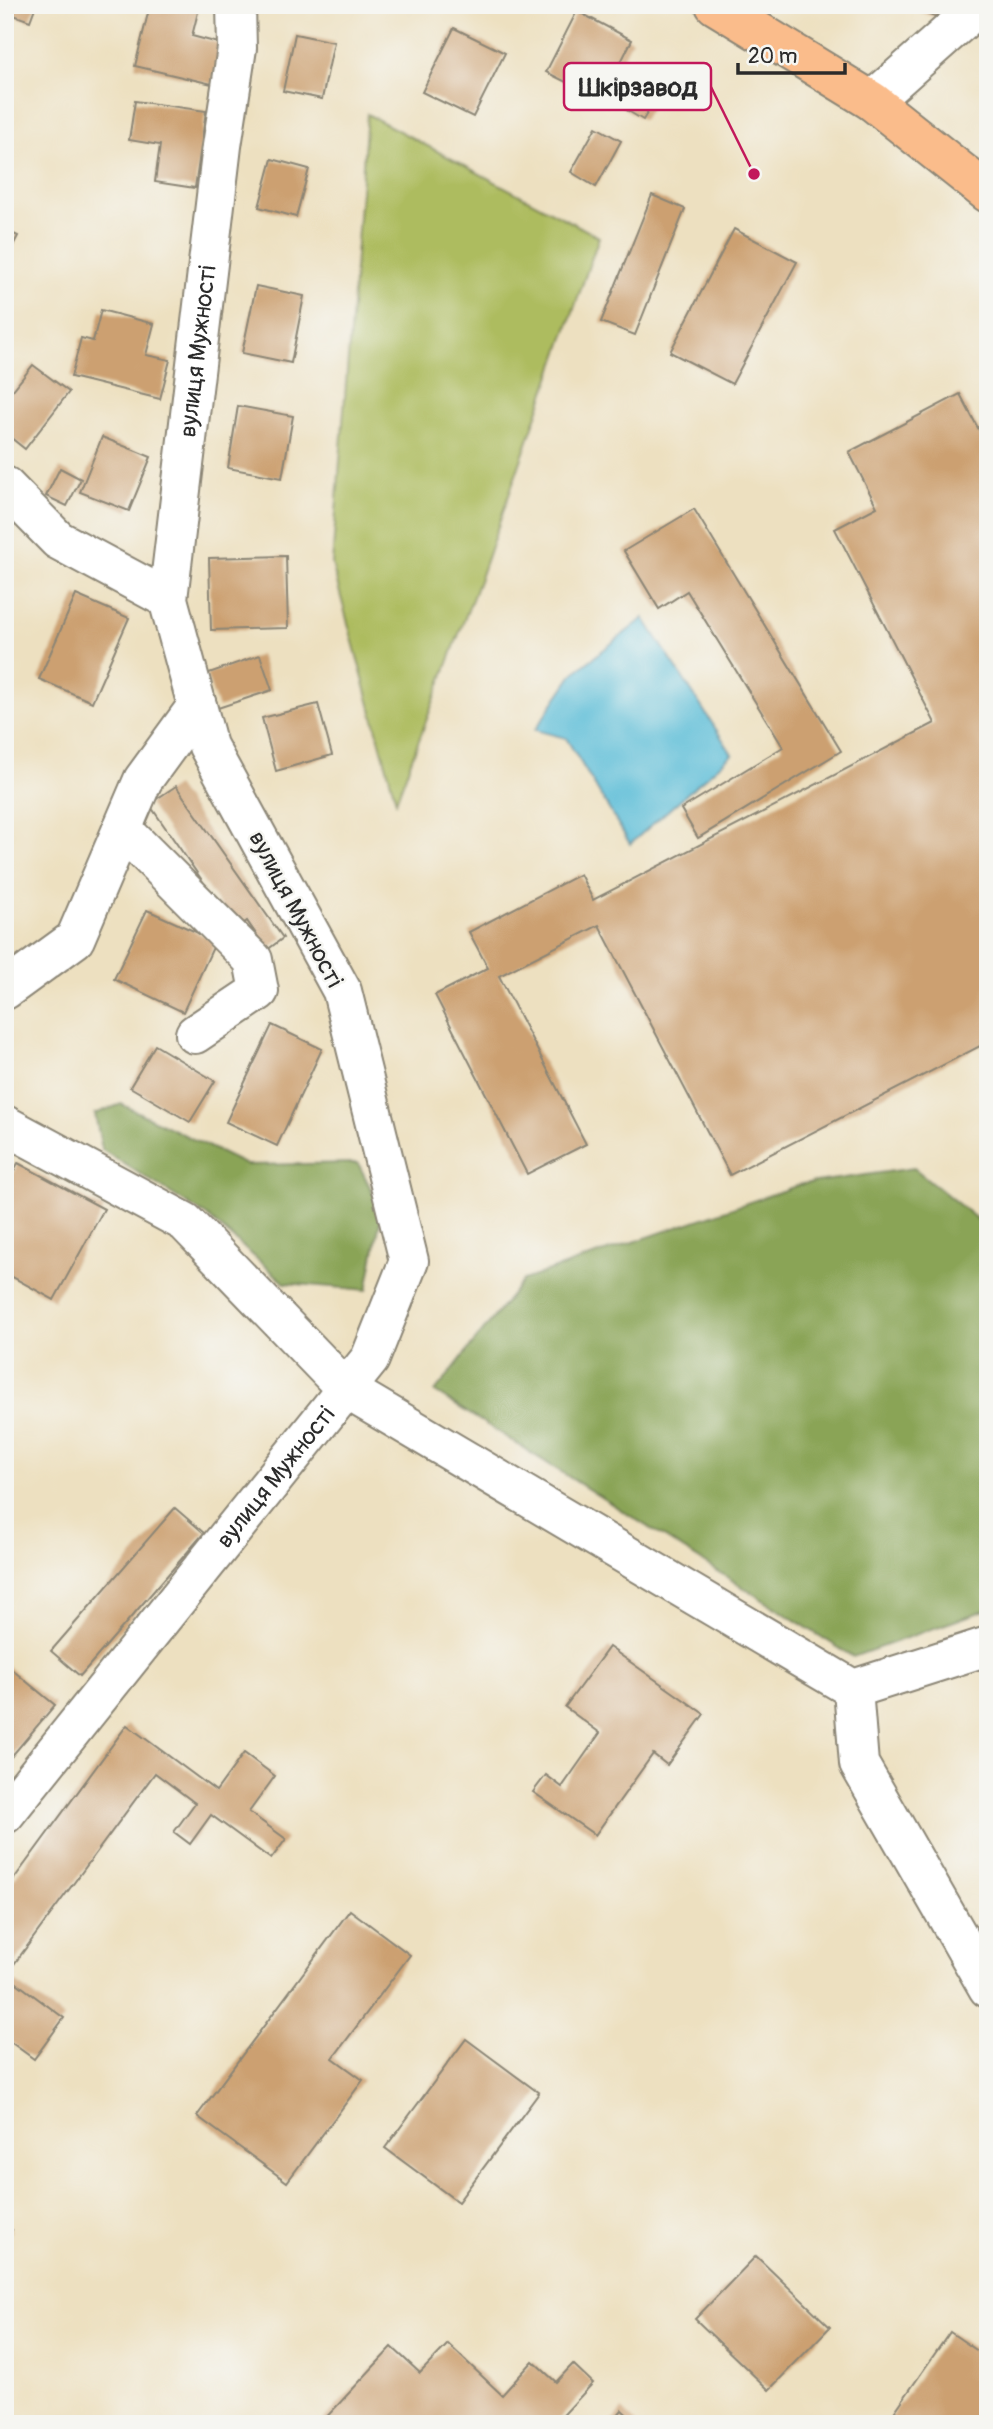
<svg xmlns="http://www.w3.org/2000/svg" width="993" height="2429" viewBox="0 0 993 2429" font-family="Pangolin,sans-serif">
  <style>
    .green { fill: #adbc5f; stroke: #6c7445; stroke-width: 2 }
    .forest { fill: #8aa456; stroke: #5a6840; stroke-width: 2 }
    .water { fill: #59bcd7; stroke: #427481; stroke-width: 2 }
    .building { fill: #cca071 }
    .lines { fill: none; stroke-linecap: round; stroke-linejoin: round }
    .minor-casing { stroke: #8c8676; stroke-width: 42 }
    .major-casing { stroke: #8c8676; stroke-width: 42 }
    .minor { stroke: #fff; stroke-width: 38 }
    .major { stroke: #fabc8b; stroke-width: 38 }
    .labels { text-anchor: middle; stroke-width: 5; stroke-linejoin: round; paint-order: stroke }
    .street-label { font-size: 24px; fill: #2b2b2b; stroke: #f6f6f2 }
    .leader { fill: none; stroke: #c2185b; stroke-width: 2.5 }
    .callout-dot { fill: #c2185b; stroke: #f6f6f2; stroke-width: 2.5 }
    .callout { fill: #f6f6f2; stroke: #c2185b; stroke-width: 2.5 }
    .callout-label { font-size: 26px; text-anchor: middle; font-weight: bold; fill: #2b2b2b }
  </style>
  <rect width="100%" height="100%" fill="#f6f6f2"/>
  <filter id="ink" filterUnits="userSpaceOnUse"><feTurbulence type="fractalNoise" baseFrequency=".0143" numOctaves="2"/><feDisplacementMap in="SourceGraphic" scale="14" xChannelSelector="R" yChannelSelector="G"/><feConvolveMatrix kernelMatrix="1 2 1 2 8 2 1 2 1" color-interpolation-filters="sRGB"/></filter>
  <filter id="wash" filterUnits="userSpaceOnUse"><feTurbulence type="fractalNoise" baseFrequency=".00686" numOctaves="4" result="noise"/><feDisplacementMap in="SourceGraphic" scale="28" xChannelSelector="R" yChannelSelector="G"/><feGaussianBlur stdDeviation="1.57" result="paint"/><feColorMatrix in="noise" values="0 0 0 0 0 0 0 0 0 0 0 0 0 0 0 0 0 1.4 0 .05"/><feComposite in="paint" operator="in"/></filter>
  <g filter="url(#wash)">
    <rect width="100%" height="100%" fill="#ede0c0"/>
    <!-- green -->
    <path class="green" d="M367,114L599,237L480,578L396,801L332,564Z"/>
    <!-- forest -->
    <g class="forest">
      <path d="M121,1104L246,1165L358,1163L382,1211L367,1290L285,1283L207,1216L102,1150L95,1114Z"/>
      <path d="M914,1168L988,1228V1609L853,1657L435,1392L523,1280L802,1184Z"/>
    </g>
    <!-- water -->
    <path class="water" d="M644,618L732,754L630,844L566,738L535,730L574,673Z"/>
    <g id="blocks">
      <!-- building -->
      <g class="building">
        <path d="M7,5H36L30,21L5,12Z"/>
        <path d="M150,5H188L199,8L192,36L222,44L212,84L135,66Z"/>
        <path d="M901,5H954L949,22Z"/>
        <path d="M577,11L632,40L602,100L546,72Z"/>
        <path d="M454,28L505,53L473,117L422,92Z"/>
        <path d="M295,34L334,42L322,99L283,91Z"/>
        <path d="M639,64L667,81L643,120L615,103Z"/>
        <path d="M135,101L206,111L195,188L155,182L160,145L129,140Z"/>
        <path d="M596,127L621,141L596,187L571,172Z"/>
        <path d="M272,159L309,169L296,217L259,207Z"/>
        <path d="M652,195L685,209L635,335L601,322Z"/>
        <path d="M734,229L797,262L732,384L670,352Z"/>
        <path d="M5,230L18,236L5,261Z"/>
        <path d="M256,286L304,296L291,363L242,353Z"/>
        <path d="M101,310L154,324L146,355L170,360L160,399L71,377L81,338L93,341Z"/>
        <path d="M33,365L69,392L25,449L5,433V400Z"/>
        <path d="M960,394L988,447V1042L730,1175L599,925L499,976L586,1144L527,1174L435,995L488,968L469,932L580,874L593,900L935,723L835,529L877,507L849,452Z"/>
        <path d="M238,406L293,416L282,478L228,468Z"/>
        <path d="M102,437L151,457L129,511L80,492Z"/>
        <path d="M60,468L81,479L67,506L46,496Z"/>
        <path d="M694,509L841,751L698,838L681,809L783,747L687,591L659,609L624,551Z"/>
        <path d="M286,556L288,628L211,630L209,558Z"/>
        <path d="M76,595L129,618L92,702L39,679Z"/>
        <path d="M260,655L272,690L218,708L206,674Z"/>
        <path d="M318,704L332,755L276,771L262,718Z"/>
        <path d="M176,786L283,938L267,950L247,921L236,929L149,804Z"/>
        <path d="M147,910L216,941L183,1012L114,979Z"/>
        <path d="M272,1025L322,1049L277,1146L226,1122Z"/>
        <path d="M155,1045L215,1081L190,1122L130,1087Z"/>
        <path d="M18,1163L104,1209L54,1300L5,1273V1187Z"/>
        <path d="M175,1508L204,1533L80,1676L51,1651Z"/>
        <path d="M609,1647L704,1714L667,1765L653,1754L595,1835L533,1792L546,1775L562,1787L600,1733L565,1707Z"/>
        <path d="M5,1664L55,1705L5,1764Z"/>
        <path d="M127,1725L216,1791L244,1753L275,1776L249,1812L286,1839L271,1859L211,1815L190,1844L174,1832L195,1803L155,1773L6,1975L64,2018L34,2059L5,2038V1891Z"/>
        <path d="M350,1910L410,1955L333,2058L363,2080L287,2182L197,2116Z"/>
        <path d="M466,2039L539,2093L458,2202L385,2148Z"/>
        <path d="M5,2227L12,2230L5,2242Z"/>
        <path d="M756,2256L830,2327L769,2390L695,2319Z"/>
        <path d="M950,2332L988,2358V2415L982,2424H886Z"/>
        <path d="M448,2344L502,2395L533,2361L556,2382L573,2364L593,2383L555,2424H320L392,2347L420,2373Z"/>
        <path d="M622,2410L637,2424H610Z"/>
      </g>
    </g>
  </g>
  <g filter="url(#ink)">
    <use href="#blocks" fill-opacity="0" stroke="#8c8676" stroke-width="2"/>
    <g class="lines">
      <defs>
        <g id="minor">
          <path d="M872,101L980,5"/>
          <path d="M5,486L58,540L168,599"/>
          <path d="M122,829L253,960L259,991L195,1034"/>
          <path d="M5,990L75,939L143,780L197,706"/>
          <path d="M5,1125L185,1222L347,1390L853,1689L988,1646"/>
          <path d="M853,1689L859,1764L988,1988"/>
          <path id="s1" d="M5,1814L370,1359L409,1261L342,991L208,746L168,599L222,146L237,48L236,5"/>
        </g>
        <path id="major" d="M715,5L872,101L988,193"/>
      </defs>
      <!-- minor casing -->
      <use href="#minor" class="minor-casing"/>
      <!-- major casing -->
      <use href="#major" class="major-casing"/>
      <!-- minor -->
      <use href="#minor" class="minor"/>
      <!-- major -->
      <use href="#major" class="major"/>
    </g>
  </g>
  <g class="labels">
    <!-- street labels -->
    <g class="street-label">
      <text dy="8" stroke="none"><textPath href="#s1" startOffset="1648">вулиця Мужності</textPath></text>
      <text transform="translate(296 909) rotate(62)" y="8">вулиця Мужності</text>
      <text dy="8" stroke="none"><textPath href="#s1" startOffset="432">вулиця Мужності</textPath></text>
    </g>
  </g>
  <!-- callouts -->
  <path class="leader" d="M754 174L711 87"/>
  <circle class="callout-dot" cx="754" cy="174" r="7"/>
  <rect class="callout" x="564" y="63" width="147" height="47" rx="7"/>
  <g class="callout-label">
    <text x="638" y="96">Шкірзавод</text>
  </g>
  <!-- margin -->
  <rect width="993" height="2429" fill="none" stroke="#f6f6f2" stroke-width="28"/>
  <!-- scale -->
  <path d="M738 63v10h107v-10" fill="none" stroke="#2b2b2b" stroke-width="3.5"/>
  <text x="748" y="63" font-size="21" fill="#2b2b2b" stroke="#f6f6f2" stroke-width="5" paint-order="stroke">20 m</text>
</svg>
